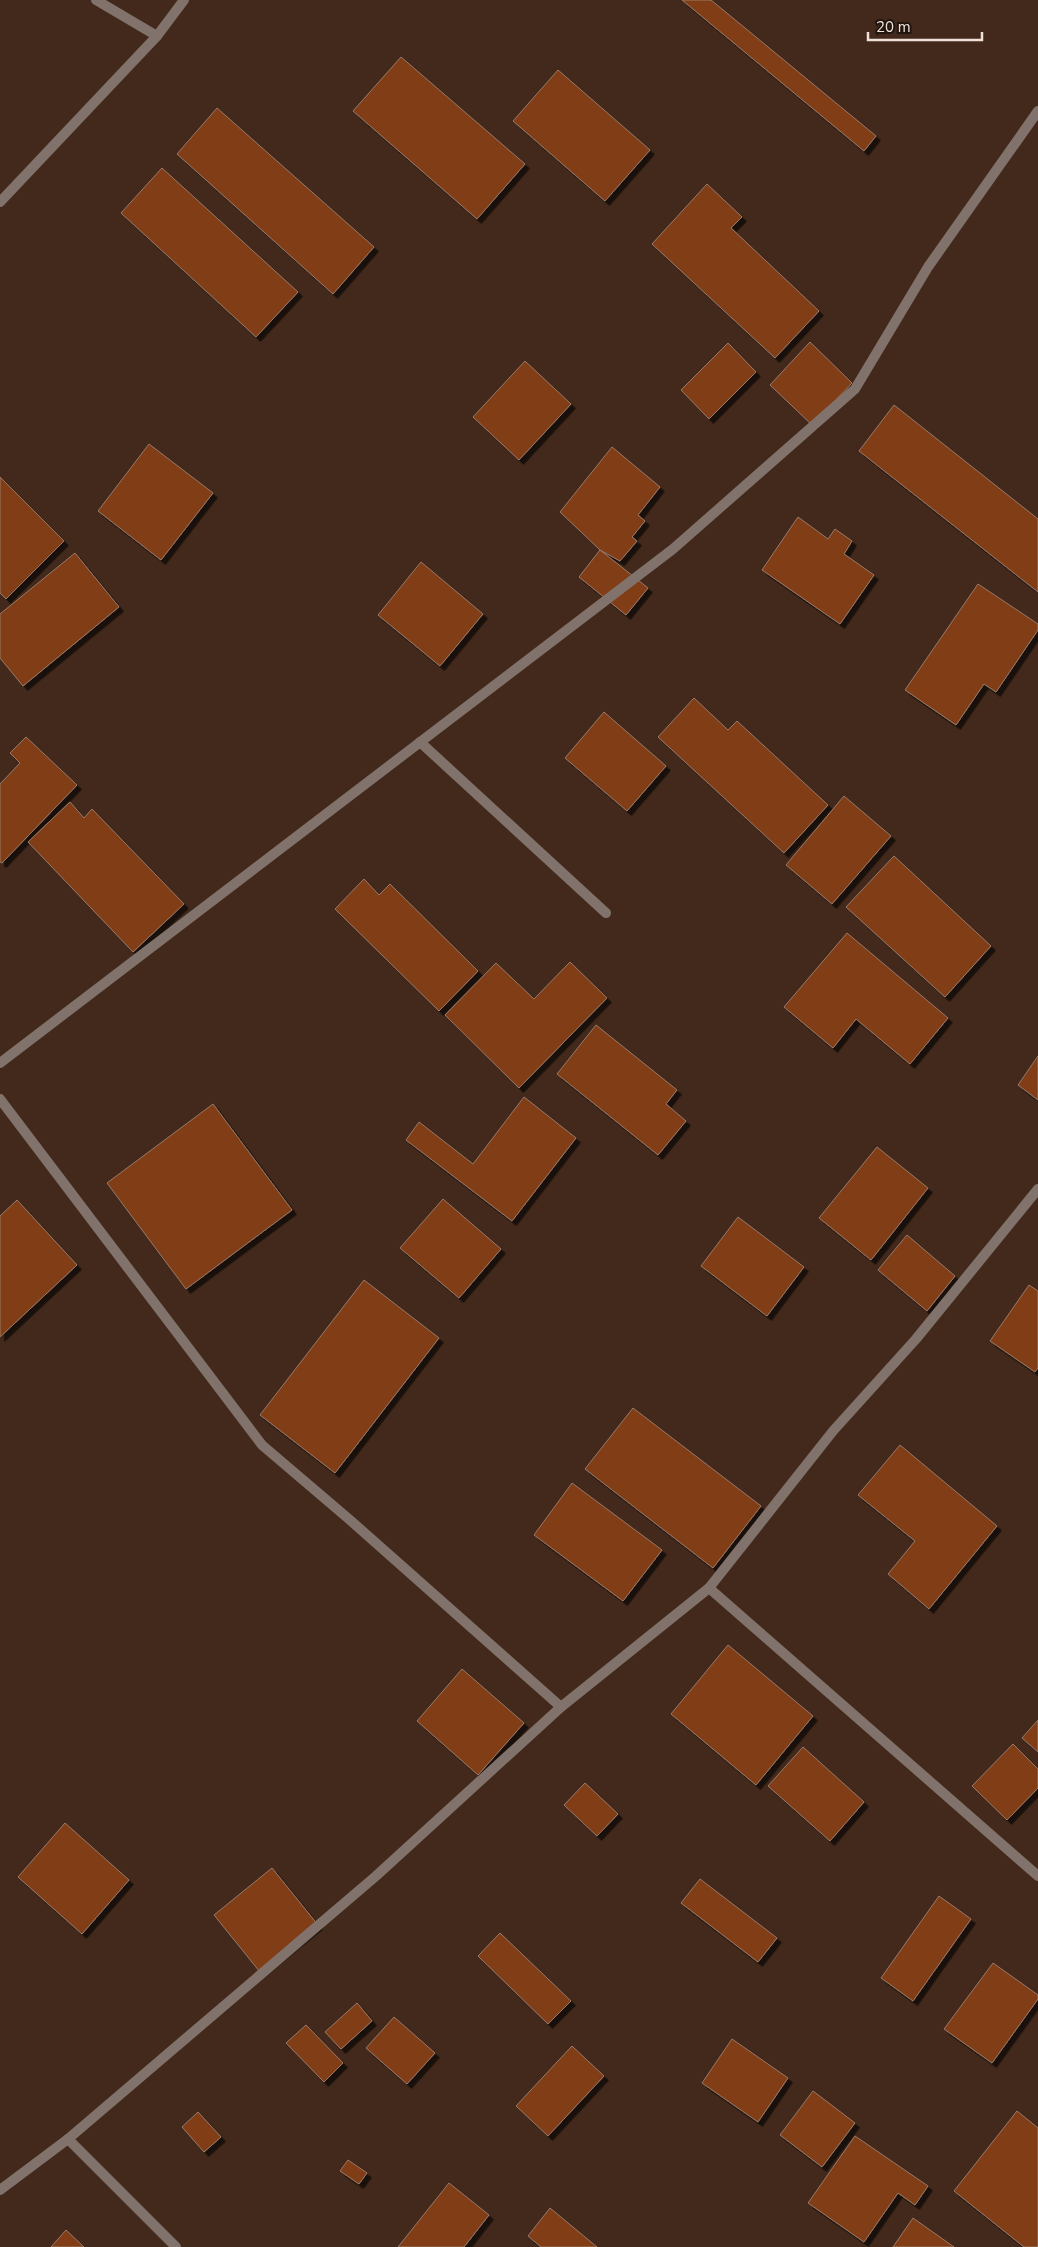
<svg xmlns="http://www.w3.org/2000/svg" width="1038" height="2247" viewBox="0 0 1038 2247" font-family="'Nunito Sans',sans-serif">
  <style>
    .building { fill: #813c12; stroke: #997a6b; filter: url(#shadow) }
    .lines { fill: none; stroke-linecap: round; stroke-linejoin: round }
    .minor { stroke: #81736c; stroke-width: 10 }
  </style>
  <defs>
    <filter id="shadow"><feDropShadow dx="4.5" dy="4.5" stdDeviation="0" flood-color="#0009"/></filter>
  </defs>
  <rect width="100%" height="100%" fill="#42291c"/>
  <!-- building -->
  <g class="building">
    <path d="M682,0H711L876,136L864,151Z"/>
    <path d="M401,57L525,164L477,219L353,111Z"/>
    <path d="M558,70L650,150L605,201L513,121Z"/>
    <path d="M217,108L374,247L333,294L177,154Z"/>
    <path d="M162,168L298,292L256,337L121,213Z"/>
    <path d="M707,184L742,217L731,228L819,311L775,358L652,244Z"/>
    <path d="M810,342L852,383L812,425L770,385Z"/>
    <path d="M728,343L756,372L709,419L681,390Z"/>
    <path d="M525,361L571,404L519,460L473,417Z"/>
    <path d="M894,405L1038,519V592L859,451Z"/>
    <path d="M149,444L213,493L161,560L98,511Z"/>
    <path d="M612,447L660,487L638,515L645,521L632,537L637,541L620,561L600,550L560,512Z"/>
    <path d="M0,477L64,541L6,599L0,593Z"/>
    <path d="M798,517L828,539L835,529L852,541L844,554L874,575L840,624L762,570Z"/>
    <path d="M600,550L648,588L626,615L579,577Z"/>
    <path d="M75,553L119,607L23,686L0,658V614Z"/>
    <path d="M421,562L483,614L440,666L378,615Z"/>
    <path d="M978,584L1038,624V630L996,692L984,684L956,725L905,690Z"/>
    <path d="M694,698L728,730L737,721L828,805L784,853L658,737Z"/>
    <path d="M604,712L666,766L627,811L565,758Z"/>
    <path d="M26,737L77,785L2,863L0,862V784L20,763L10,753Z"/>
    <path d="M844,796L891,836L832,904L786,865Z"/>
    <path d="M70,802L84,818L92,809L184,904L133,952L28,842Z"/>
    <path d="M894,856L991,946L945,997L846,907Z"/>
    <path d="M364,879L379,895L390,884L478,971L439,1011L335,909Z"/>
    <path d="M847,933L948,1018L910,1064L856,1019L833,1048L784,1007Z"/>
    <path d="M570,962L607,998L519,1088L445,1015L496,963L534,999Z"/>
    <path d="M596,1025L677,1090L666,1104L686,1121L658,1155L557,1074Z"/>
    <path d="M1038,1056V1100L1018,1085Z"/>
    <path d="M524,1097L576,1138L512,1221L406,1140L419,1122L473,1164Z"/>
    <path d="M213,1104L292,1210L186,1289L107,1183Z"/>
    <path d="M877,1147L928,1188L871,1260L819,1218Z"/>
    <path d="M443,1199L501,1249L459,1298L400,1248Z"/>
    <path d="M17,1200L77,1265L0,1337V1216Z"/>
    <path d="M738,1217L804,1267L767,1316L701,1266Z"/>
    <path d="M907,1235L955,1276L927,1311L878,1270Z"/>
    <path d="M364,1280L439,1338L335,1473L260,1415Z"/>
    <path d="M1029,1285L1038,1291V1368L1035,1372L990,1341Z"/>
    <path d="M633,1408L761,1506L713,1568L585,1469Z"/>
    <path d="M900,1445L997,1526L929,1609L888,1574L915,1541L858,1495Z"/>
    <path d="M572,1483L662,1550L623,1601L534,1535Z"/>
    <path d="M728,1645L813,1716L756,1785L671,1714Z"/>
    <path d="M462,1669L524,1723L478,1775L417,1721Z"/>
    <path d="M1038,1720V1752L1022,1738Z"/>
    <path d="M1013,1744L1038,1769V1788L1007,1820L972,1786Z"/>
    <path d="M803,1747L864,1802L830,1841L768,1786Z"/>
    <path d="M585,1783L618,1814L597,1836L564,1805Z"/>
    <path d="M65,1823L129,1880L82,1934L18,1877Z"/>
    <path d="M272,1868L318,1925L260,1972L214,1915Z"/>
    <path d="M700,1879L777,1938L758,1962L681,1903Z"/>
    <path d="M939,1896L971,1919L913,2001L881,1978Z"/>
    <path d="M500,1933L571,2001L548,2024L478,1956Z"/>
    <path d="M993,1963L1038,1995V1999L992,2063L944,2029Z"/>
    <path d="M357,2003L372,2021L341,2049L325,2032Z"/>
    <path d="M394,2017L435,2053L407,2084L366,2048Z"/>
    <path d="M306,2025L343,2063L324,2082L286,2043Z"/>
    <path d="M732,2039L788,2078L758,2122L702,2083Z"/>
    <path d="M572,2046L604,2076L548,2136L516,2106Z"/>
    <path d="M813,2091L855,2123L822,2167L780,2135Z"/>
    <path d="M1017,2111L1038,2128V2247H1024L954,2191Z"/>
    <path d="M198,2112L221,2137L204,2152L182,2127Z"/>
    <path d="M855,2136L928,2186L915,2205L898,2193L864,2242L808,2203Z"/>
    <path d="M348,2160L367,2173L359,2184L340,2171Z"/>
    <path d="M449,2183L489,2215L464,2247H398Z"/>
    <path d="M550,2208L597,2247H541L528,2236Z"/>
    <path d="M913,2218L954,2247H893Z"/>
    <path d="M66,2230L84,2247H51Z"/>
  </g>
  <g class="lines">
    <!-- minor -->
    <g class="minor">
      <path d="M96,0L157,36"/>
      <path d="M0,202L157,36L184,0"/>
      <path d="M420,742L606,913"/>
      <path d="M0,1063L673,549L855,389L928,267L1038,111"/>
      <path d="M0,1099L262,1445L350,1520L561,1707"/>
      <path d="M709,1588L1038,1876"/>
      <path d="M68,2139L176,2247"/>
      <path d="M0,2190L68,2139L376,1876L561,1707L709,1588L833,1431L916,1339L1038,1189"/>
    </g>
  </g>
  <!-- scale -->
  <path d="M868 32v8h114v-8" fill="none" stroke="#f1e0d8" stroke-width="2.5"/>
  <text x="876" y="32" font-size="15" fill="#f1e0d8" stroke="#20150f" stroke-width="4" paint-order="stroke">20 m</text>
</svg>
